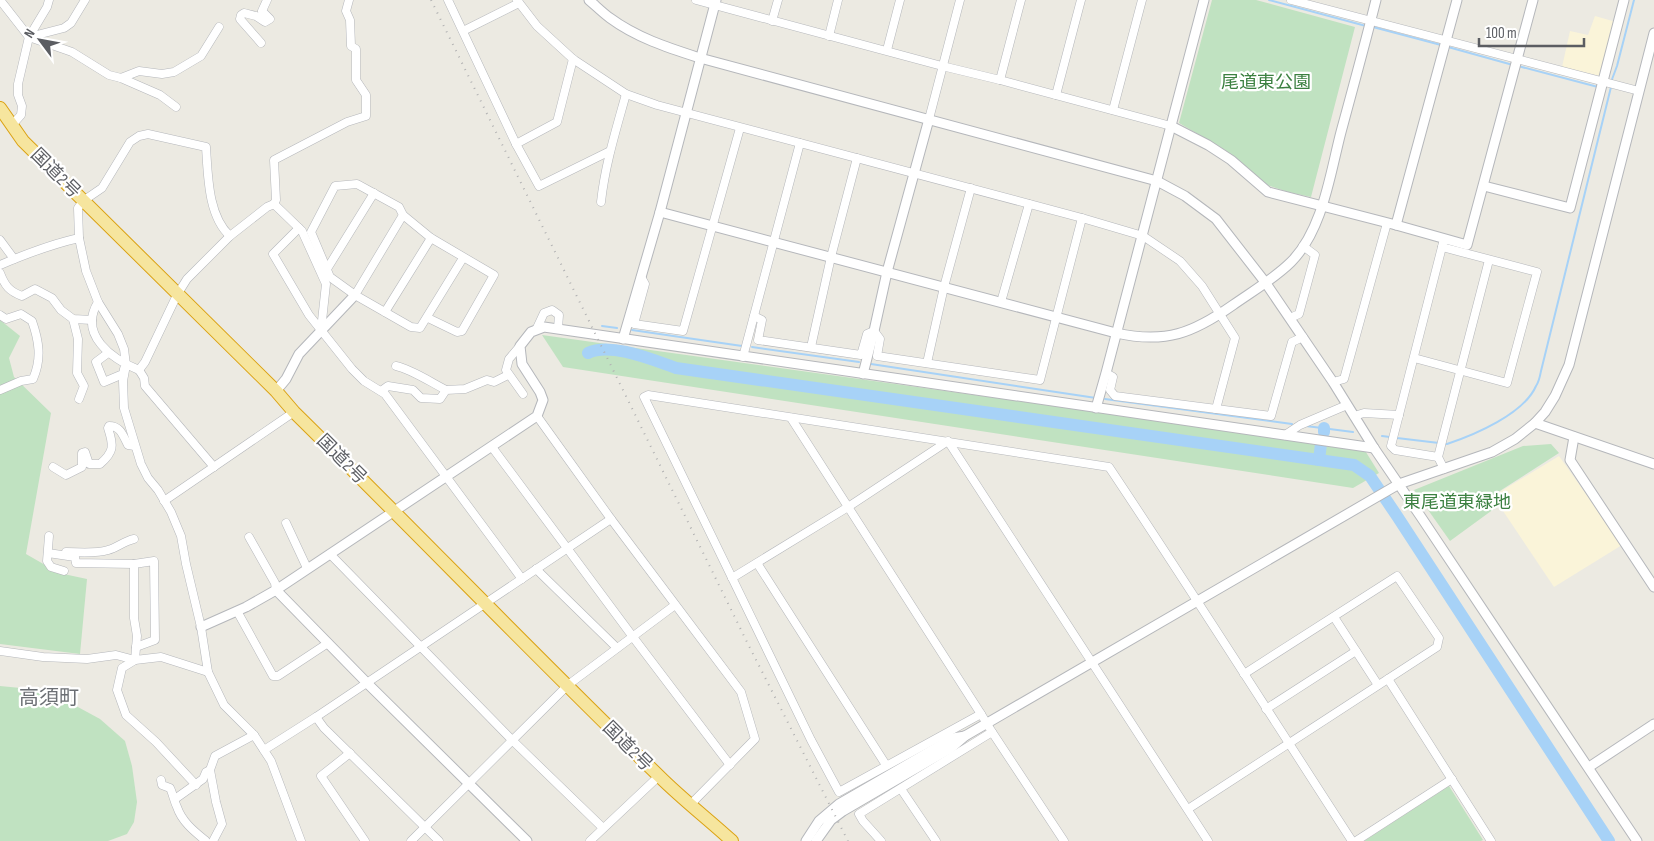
<svg xmlns="http://www.w3.org/2000/svg" width="1654" height="841" viewBox="0 0 1654 841" font-family="'Sofia Sans Condensed','Noto Sans JP',sans-serif">
  <style>
    .commercial { fill: #faf4d9 }
    .green { fill: #c0e2c1 }
    .lines { fill: none; stroke-linecap: round; stroke-linejoin: round }
    .stream { stroke: #a7d2f7; stroke-width: 2 }
    .river { stroke: #a7d2f7; stroke-width: 12 }
    .minor-casing { stroke: #b5b7bb; stroke-width: 9 }
    .tertiary-casing { stroke: #b5b7bb; stroke-width: 11 }
    .trunk-casing { stroke: #dba213; stroke-width: 14 }
    .minor { stroke: #fff; stroke-width: 8 }
    .tertiary { stroke: #fff; stroke-width: 9 }
    .trunk { stroke: #f6e59e; stroke-width: 12 }
    .rail { stroke: #b1b1b2; stroke-width: 2; stroke-dasharray: 1 6; stroke-linecap: butt }
    .labels { text-anchor: middle; stroke-width: 4.5; stroke-linejoin: round; paint-order: stroke }
    .park-label { font-size: 18px; fill: #3c8041; stroke: #fff }
    .street-label { font-size: 18px; fill: #5b5d62; stroke: #fff }
    .quarter-label { font-size: 20px; fill: #6c6f74; stroke: #fff }
  </style>
  <rect width="100%" height="100%" fill="#eceae2"/>
  <!-- commercial -->
  <g class="commercial">
    <path d="M1595,16L1616,22L1601,76L1562,67L1570,31L1588,35Z"/>
    <path d="M1559,456L1622,545L1554,587L1493,496Z"/>
  </g>
  <!-- green -->
  <g class="green">
    <path d="M1212,0H1256L1355,27L1311,197L1288,192L1267,185L1225,150L1179,123Z"/>
    <path d="M0,320L20,336L9,358L14,377L51,413L26,554L59,573L87,579L80,654L0,644Z"/>
    <path d="M542,335L1364,449L1379,473L1353,488L563,367Z"/>
    <path d="M1551,444L1559,453L1492,496L1498,506L1450,541L1414,490L1523,446Z"/>
    <path d="M0,686L31,689L65,700L100,719L125,741L132,766L137,802L134,822L127,834L108,841H0Z"/>
    <path d="M1449,786L1483,840L1481,841H1364Z"/>
  </g>
  <g class="lines">
    <!-- stream -->
    <g class="stream">
      <path d="M1269,0L1366,26"/>
      <path d="M1373,27L1441,45"/>
      <path d="M1448,47L1513,65"/>
      <path d="M1518,66L1598,87"/>
      <path d="M1611,82L1617,66L1634,0"/>
      <path d="M602,326L617,328"/>
      <path d="M632,330L742,346"/>
      <path d="M752,347L859,362"/>
      <path d="M871,364L1096,398"/>
      <path d="M1105,399L1292,424"/>
      <path d="M1306,426L1353,432"/>
      <path d="M1382,436L1390,437"/>
      <path d="M1397,438L1439,443"/>
      <path d="M1444,444H1447C1474,435 1524,414 1536,386C1539,382 1540,376 1541,371L1611,87"/>
    </g>
    <!-- river -->
    <g class="river">
      <path d="M588,353C611,342 653,360 676,368L1354,465L1370,476L1397,516L1609,841"/>
      <path d="M1324,432V428"/>
      <path d="M1319,460L1321,444"/>
    </g>
    <defs>
      <g id="minor">
        <path d="M0,0L29,37L72,52L109,75L121,78L160,95L176,107"/>
        <path d="M448,0L516,144L539,186L610,151"/>
        <path d="M517,0L537,26L573,59L626,94L657,105L1082,218L1143,236L1180,261L1202,286L1235,338L1216,409"/>
        <path d="M696,0L942,66L1000,80L1171,126"/>
        <path d="M1291,0L1639,91"/>
        <path d="M772,21L778,0"/>
        <path d="M463,31L519,3"/>
        <path d="M829,36L838,0"/>
        <path d="M29,37L47,7L49,0"/>
        <path d="M261,43L240,19L241,15L244,13L256,16L265,22L270,19L262,11L267,0"/>
        <path d="M887,50L900,0"/>
        <path d="M121,78L139,71L162,74L174,72L201,56L219,27"/>
        <path d="M1000,80L1021,0"/>
        <path d="M1056,95L1081,0"/>
        <path d="M1113,110L1142,0"/>
        <path d="M929,119L960,0"/>
        <path d="M12,125L21,115L22,106L18,95V84L29,37L64,28L71,23L85,0"/>
        <path d="M516,144L557,122L573,59"/>
        <path d="M601,202C605,165 616,130 626,94"/>
        <path d="M274,204L276,200L274,160L347,122L366,116V95L356,80V49L351,46L350,20L346,11L349,0"/>
        <path d="M403,215L431,238L494,275L462,331L457,332L428,318"/>
        <path d="M299,228L273,254L309,315L352,369L364,381L385,394L522,579"/>
        <path d="M230,236C208,216 208,176 206,147L148,134L139,136L130,142L102,188L83,201L78,208L79,238L86,271L98,302L118,334L124,349L126,365L123,381L124,408L141,464L148,478L158,490L171,512L181,536L186,564L201,627L208,672L224,705L254,735L271,761L301,841"/>
        <path d="M0,240L14,259"/>
        <path d="M0,265C26,254 52,244 79,238"/>
        <path d="M327,269L374,193"/>
        <path d="M0,273C5,286 9,291 22,296L35,289L52,298L61,310L73,319L92,320"/>
        <path d="M641,277L645,284L634,324L683,331L740,128"/>
        <path d="M355,295L403,215L399,207L357,184L335,186L311,232L330,277L355,295L411,327L420,328L463,258"/>
        <path d="M98,302C78,335 112,359 139,370L145,362L177,295L187,279L230,236L267,207L274,204L302,231L326,284L321,330"/>
        <path d="M1001,302L1029,204"/>
        <path d="M385,312L431,238"/>
        <path d="M0,315L6,319L21,314L32,321C39,341 42,359 33,379L21,381L0,390"/>
        <path d="M754,316L762,320L758,340L861,355L867,334L874,331L880,339L877,356L1040,380L1082,218"/>
        <path d="M1290,318L1299,314L1315,255L1303,246"/>
        <path d="M73,319L78,339L77,373L84,386L79,399"/>
        <path d="M537,328L544,313L552,310L559,315L558,328"/>
        <path d="M520,346L509,359L506,370L523,394"/>
        <path d="M811,347L831,257L857,158"/>
        <path d="M108,353L96,362L104,382L123,374L124,369"/>
        <path d="M743,357L800,143"/>
        <path d="M1414,358L1507,383L1537,272L1442,247"/>
        <path d="M927,363L944,287L971,188"/>
        <path d="M396,366C411,369 432,383 446,390"/>
        <path d="M139,370L144,378L145,386L214,467"/>
        <path d="M1106,373L1113,377L1110,390L1115,396L1271,416L1292,342L1303,337"/>
        <path d="M1333,382L1344,379L1387,223"/>
        <path d="M381,391L388,386L413,390L421,398L440,399L446,390L465,389L487,380L494,382L508,375"/>
        <path d="M537,416L611,519L741,692L755,739L690,805"/>
        <path d="M1354,416L1364,413L1399,415"/>
        <path d="M791,418L981,714"/>
        <path d="M1285,435L1300,425L1347,405"/>
        <path d="M492,447L633,637L730,765"/>
        <path d="M1438,457L1395,450L1391,446L1443,243"/>
        <path d="M53,467L66,475L82,467V453L85,452L89,464H100C114,452 114,446 108,428L109,426C121,426 123,436 128,445L135,446"/>
        <path d="M1444,469L1438,457L1489,260"/>
        <path d="M164,501L294,412"/>
        <path d="M286,523L307,568"/>
        <path d="M49,536L47,561L51,567L64,571"/>
        <path d="M249,537L275,583L276,590"/>
        <path d="M66,552C79,552 95,554 108,550C117,548 124,541 134,539"/>
        <path d="M48,553L75,557L76,563L134,564L154,561L155,640L136,647"/>
        <path d="M330,554L512,740L603,828"/>
        <path d="M757,563L886,765"/>
        <path d="M134,564V618L137,636L135,660L122,668L117,690L126,715L156,742L196,785"/>
        <path d="M536,569L617,648"/>
        <path d="M732,578L848,507L948,441L1208,841"/>
        <path d="M237,611L273,676H278L328,643"/>
        <path d="M1334,617L1378,685"/>
        <path d="M0,651L43,657L87,659L116,655L135,660L161,657L208,672"/>
        <path d="M1388,679L1491,841"/>
        <path d="M1266,709L1356,651"/>
        <path d="M316,717L324,728L439,841"/>
        <path d="M992,732L1064,841"/>
        <path d="M264,750L316,717L611,519"/>
        <path d="M350,753L321,776L365,841"/>
        <path d="M161,780L162,785L170,788C173,794 174,801 177,807C182,822 195,832 206,841"/>
        <path d="M901,789L936,841"/>
        <path d="M175,799L203,779L206,772L210,770"/>
        <path d="M1188,809L1437,647L1439,638L1397,576L1244,674"/>
        <path d="M213,841L222,824L216,802L210,770L215,756L254,735"/>
        <path d="M411,841L568,685L675,605"/>
        <path d="M590,841L659,776"/>
        <path d="M881,841L863,821L859,814L992,732L981,714L839,792L811,740L644,397L648,395L1109,467C1192,591 1271,716 1352,841"/>
        <path d="M1356,841L1452,779"/>
      </g>
      <g id="tertiary">
        <path d="M589,0C596,6 603,13 610,18C637,38 669,48 700,58L1157,181L1185,196L1216,219L1265,282L1333,382L1374,448L1421,517L1637,841"/>
        <path d="M1171,126L1208,145L1231,160L1268,192L1396,225L1467,245L1533,0"/>
        <path d="M1484,186L1570,208L1624,0"/>
        <path d="M660,212L1116,333C1166,344 1193,333 1233,305C1253,291 1275,278 1291,262C1323,230 1330,174 1341,132C1353,88 1365,44 1376,0"/>
        <path d="M1396,225L1457,0"/>
        <path d="M623,339L660,212L716,0"/>
        <path d="M863,374L874,331L887,272L929,119"/>
        <path d="M276,391L286,379L299,354L355,295"/>
        <path d="M1096,408L1106,373L1204,0"/>
        <path d="M1535,423L1654,464"/>
        <path d="M1574,437L1570,460L1654,587"/>
        <path d="M276,590L367,683L527,841"/>
        <path d="M201,627L246,607L276,590L537,416L543,400L540,392L522,364L520,346L531,332L544,327L1374,448"/>
        <path d="M1589,767L1654,724"/>
        <path d="M806,841L819,821L839,804L953,738L965,736"/>
        <path d="M816,841L831,820L843,811L951,748L965,736L1399,484L1492,452L1515,439L1535,423L1545,412L1555,396L1569,365L1654,33"/>
      </g>
      <path id="trunk" d="M0,108L23,141L276,391L294,412C416,532 535,656 659,776C682,799 708,819 732,841"/>
    </defs>
    <!-- minor casing -->
    <use href="#minor" class="minor-casing"/>
    <!-- tertiary casing -->
    <use href="#tertiary" class="tertiary-casing"/>
    <!-- trunk casing -->
    <use href="#trunk" class="trunk-casing"/>
    <!-- minor -->
    <use href="#minor" class="minor"/>
    <!-- tertiary -->
    <use href="#tertiary" class="tertiary"/>
    <!-- trunk -->
    <use href="#trunk" class="trunk"/>
    <!-- rail -->
    <path class="rail" d="M431,0L746,640L848,841"/>
  </g>
  <g class="labels">
    <!-- park labels -->
    <g class="park-label">
      <text x="1266" y="88">尾道東公園</text>
      <text x="1457" y="508">東尾道東緑地</text>
    </g>
    <!-- street labels -->
    <g class="street-label">
      <text transform="translate(56 173) rotate(45)" y="6">国道2号</text>
      <text transform="translate(342 459) rotate(45)" y="6">国道2号</text>
      <text transform="translate(628 746) rotate(45)" y="6">国道2号</text>
    </g>
    <!-- quarter labels -->
    <g class="quarter-label">
      <text x="49" y="704">高須町</text>
    </g>
  </g>
  <!-- north arrow -->
  <g transform="translate(40 40) rotate(302)" stroke="#ffffff" stroke-width="4" paint-order="stroke">
  <path d="M0-4L9 19L0 12L-9 19Z" fill="#5b5d62"/>
  <text y="-8" font-size="14" font-weight="bold" text-anchor="middle" fill="#5b5d62">N</text>
  </g>
  <!-- scale -->
  <path d="M1479 38v8h105v-8" fill="none" stroke="#5b5d62" stroke-width="2.5"/>
  <text x="1486" y="38" font-size="15" fill="#5b5d62" stroke="#ffffff" stroke-width="4" paint-order="stroke">100 m</text>
</svg>
